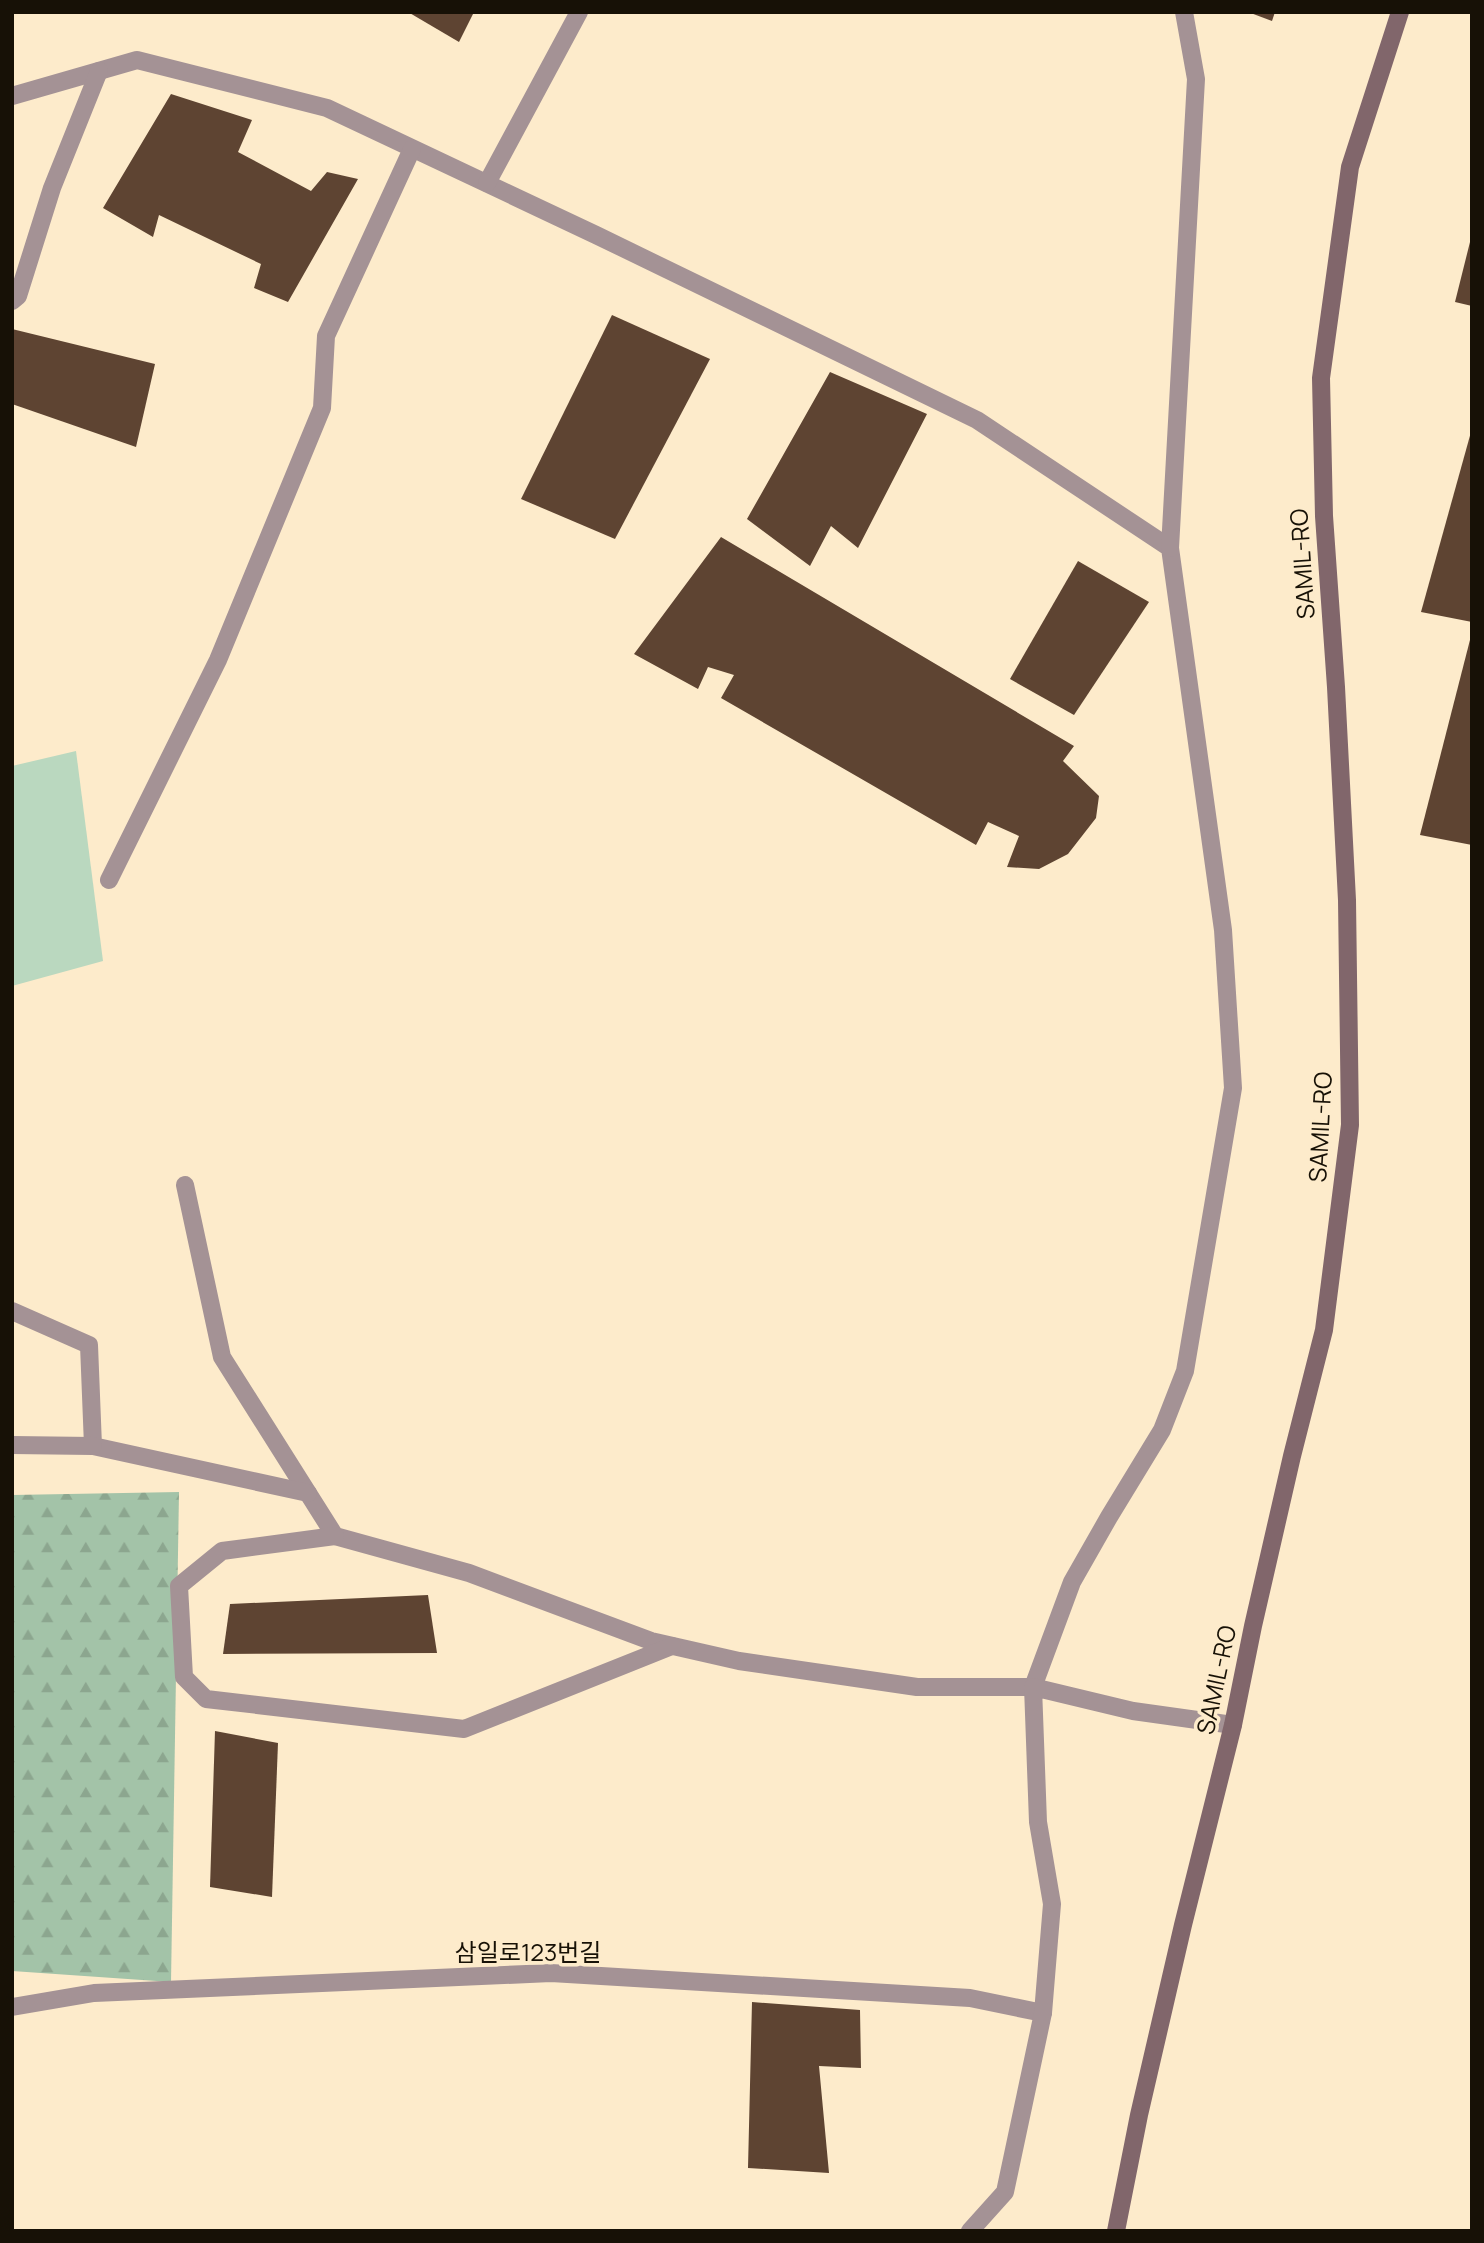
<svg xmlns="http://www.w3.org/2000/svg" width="1484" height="2243" viewBox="0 0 1484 2243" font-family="Manrope,'Noto Sans KR',sans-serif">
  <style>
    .forest { fill: url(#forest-firs) }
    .pitch { fill: #bad8bf }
    .building { fill: #5e4432 }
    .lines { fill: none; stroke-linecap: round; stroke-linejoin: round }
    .service { stroke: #a49295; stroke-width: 18 }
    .minor { stroke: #a49295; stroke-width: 18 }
    .secondary { stroke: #81666b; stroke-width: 18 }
    .labels { text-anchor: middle; stroke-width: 7; stroke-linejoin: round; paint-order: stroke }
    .street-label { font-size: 24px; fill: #171106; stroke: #fdebcb }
  </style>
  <defs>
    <pattern id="forest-firs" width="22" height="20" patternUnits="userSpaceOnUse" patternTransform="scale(1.75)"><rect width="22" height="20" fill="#a3c3a8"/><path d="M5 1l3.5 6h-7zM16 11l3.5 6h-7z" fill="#8ca68f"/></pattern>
  </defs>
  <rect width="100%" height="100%" fill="#fdebcb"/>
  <!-- forest -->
  <path class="forest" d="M179,1492L171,1982L12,1971V1495Z"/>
  <!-- pitch -->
  <path class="pitch" d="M76,751L103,961L12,986V766Z"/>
  <!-- building -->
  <g class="building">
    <path d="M408,12H474L459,42Z"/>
    <path d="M1248,12H1275L1272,21Z"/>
    <path d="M171,94L252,120L238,152L311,191L327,172L358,179L288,302L254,288L261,264L159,215L153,237L103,208Z"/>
    <path d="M1471,238H1472V306L1455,302Z"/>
    <path d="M612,315L710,359L615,539L521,499Z"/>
    <path d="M12,329L155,364L136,447L12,404Z"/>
    <path d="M830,372L927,414L858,548L831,526L810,566L747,519Z"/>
    <path d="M1471,432L1472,433V622L1421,612Z"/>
    <path d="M721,537L1074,746L1063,761L1099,796L1096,818L1068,854L1039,869L1007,867L1019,836L988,822L976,845L721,698L734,675L708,667L698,689L634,654Z"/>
    <path d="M1078,561L1149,602L1074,715L1010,679Z"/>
    <path d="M1471,636H1472V845L1420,835Z"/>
    <path d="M428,1595L437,1653L223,1654L230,1604Z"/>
    <path d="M215,1731L278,1743L272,1897L210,1887Z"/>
    <path d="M752,2002L860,2010L861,2068L819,2066L829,2173L748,2168Z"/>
  </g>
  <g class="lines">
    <!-- service -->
    <g class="service">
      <path d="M12,96L137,60L327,108L596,235L977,420L1170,548L1223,930L1233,1088L1185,1371L1162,1430L1109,1517L1072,1582L1033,1687H917L739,1661L651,1641L469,1573L335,1536L222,1357L185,1185"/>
      <path d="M487,183L579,12"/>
      <path d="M12,301L18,296L52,188L99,71"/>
      <path d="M1170,548L1196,79L1184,12"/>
      <path d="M109,880L218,660L322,408L326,336L412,149"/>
      <path d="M12,1311L89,1345L93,1446L308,1493"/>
      <path d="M12,1445L93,1446"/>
      <path d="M335,1536L222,1551L179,1586L184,1677L206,1699L464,1729L672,1646"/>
    </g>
    <!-- minor -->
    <g class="minor">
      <path d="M12,2007L94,1993L551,1973L970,1998L1043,2013"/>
      <path d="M970,2231L1005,2192L1043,2013L1052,1904L1038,1822L1033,1687L1133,1711L1233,1725"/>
    </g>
    <!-- secondary -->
    <path class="secondary" d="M1116,2231L1139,2115L1183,1925L1233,1725L1253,1626L1292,1456L1324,1330L1350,1125L1347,900L1336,687L1324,516L1321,378L1350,167L1400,12"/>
  </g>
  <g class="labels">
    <!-- street labels -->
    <g class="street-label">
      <text transform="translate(1303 564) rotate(-94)" y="8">SAMIL-RO</text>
      <text transform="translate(1321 1127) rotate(-87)" y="8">SAMIL-RO</text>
      <text transform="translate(1217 1680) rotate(-78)" y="8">SAMIL-RO</text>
      <text x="528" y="1961">삼일로123번길</text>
    </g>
  </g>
  <!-- border -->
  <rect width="1484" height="2243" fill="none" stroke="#171106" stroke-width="28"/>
</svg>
